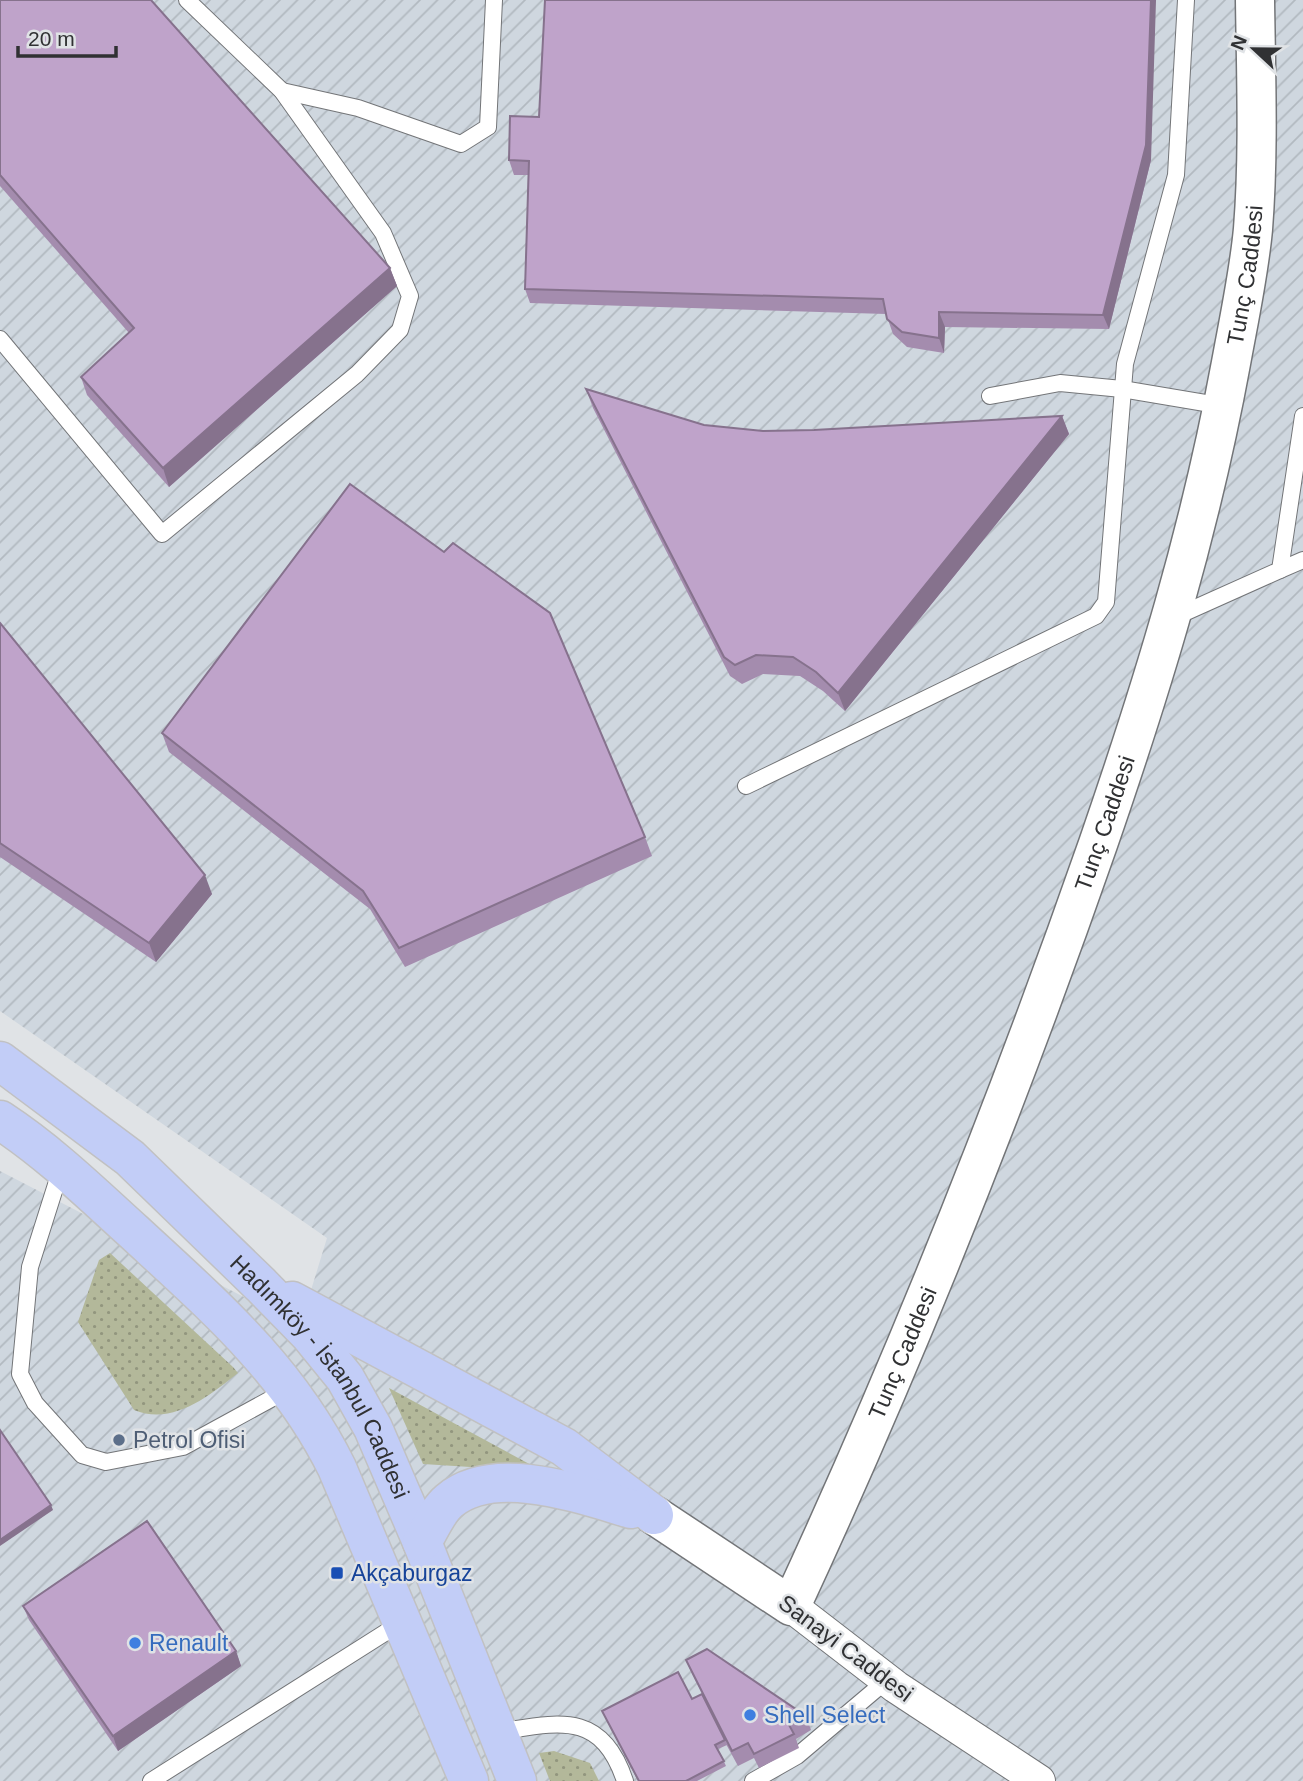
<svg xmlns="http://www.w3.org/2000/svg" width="1303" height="1781" viewBox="0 0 1303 1781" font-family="Helvetica,sans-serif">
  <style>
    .industrial { fill: url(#industrial-furrows) }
    .grass { fill: url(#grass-dots) }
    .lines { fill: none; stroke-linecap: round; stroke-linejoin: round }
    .lane-casing { stroke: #737578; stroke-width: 18 }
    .street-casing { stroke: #737578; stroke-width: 34 }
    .secondary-casing { stroke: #737578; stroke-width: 41 }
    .primary-casing { stroke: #c1c1c2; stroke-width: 41 }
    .lane { stroke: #fff; stroke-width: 16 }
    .street { stroke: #fff; stroke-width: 32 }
    .secondary { stroke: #fff; stroke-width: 38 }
    .primary { stroke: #c2cdf7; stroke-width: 38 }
    .wall { fill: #a48cae }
    .shaded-wall { fill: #86728d }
    .building { fill: #bfa3ca; stroke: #86728d; stroke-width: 2 }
    .service-dot { fill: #5c6f8a; stroke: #e0e3e6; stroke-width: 2.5 }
    .transit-dot { fill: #1a4fb4; stroke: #e0e3e6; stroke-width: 2.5 }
    .shop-dot { fill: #3f7fe0; stroke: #e0e3e6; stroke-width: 2.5 }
    .labels { text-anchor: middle; stroke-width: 5; stroke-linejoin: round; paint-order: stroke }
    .street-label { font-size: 23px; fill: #303133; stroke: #e0e3e6 }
    .service-label { font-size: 23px; fill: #4e5e75; stroke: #e0e3e6; text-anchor: start }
    .transit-label { font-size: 23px; fill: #164399; stroke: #e0e3e6; text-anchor: start }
    .shop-label { font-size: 23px; fill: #366cbe; stroke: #e0e3e6; text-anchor: start }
  </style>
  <defs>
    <pattern id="industrial-furrows" width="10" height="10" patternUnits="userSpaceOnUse" patternTransform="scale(1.75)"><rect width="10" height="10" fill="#cfd7df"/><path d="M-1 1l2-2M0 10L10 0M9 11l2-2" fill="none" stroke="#b2b9c0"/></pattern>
    <pattern id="grass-dots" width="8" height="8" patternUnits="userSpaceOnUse" patternTransform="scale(1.75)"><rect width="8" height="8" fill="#b3b89a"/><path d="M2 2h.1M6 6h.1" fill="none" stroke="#92967e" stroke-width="1.8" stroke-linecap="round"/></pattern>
  </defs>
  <rect width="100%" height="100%" fill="#e0e3e6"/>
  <!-- industrial -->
  <path class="industrial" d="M0,0H1303V1781H0V1171L300,1326L327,1238L0,1011Z"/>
  <!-- grass -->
  <g class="grass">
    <path d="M110,1253L233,1367L238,1373C209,1396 173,1426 134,1410L78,1322L99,1260Z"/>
    <path d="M389,1388L533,1466L532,1471L423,1464Z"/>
    <path d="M554,1751L590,1763L599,1781H550L539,1753Z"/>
  </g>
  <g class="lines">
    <defs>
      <g id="lane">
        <path d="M282,91L358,108L461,144L488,127L494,0"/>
        <path d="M0,339L162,534L357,374L400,330L410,296L383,233L282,91L187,0"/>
        <path d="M990,396L1060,383L1122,389L1223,406"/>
        <path d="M1280,570L1303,560"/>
        <path d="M1175,617L1280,570L1303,416"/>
        <path d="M746,786L1096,616L1106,602L1125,364L1176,175L1186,0"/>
        <path d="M61,1169L30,1267L20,1374L35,1403L82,1455L106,1462L183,1447L289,1389"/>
        <path d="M497,1732C557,1723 601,1709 625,1781"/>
        <path d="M151,1781L402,1622"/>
        <path d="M753,1781L797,1756L887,1680"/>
      </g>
      <path id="street" d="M791,1606L896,1687L1039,1781"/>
      <g id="secondary">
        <path id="s1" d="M654,1515L791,1606C906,1358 1008,1102 1098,844C1154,682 1200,531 1231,363C1239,319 1249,273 1253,229C1259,153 1256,76 1255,0"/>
      </g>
      <g id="primary">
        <path id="s2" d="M0,1061L130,1158L261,1285L310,1335L345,1378L373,1428L422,1542L517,1781"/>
        <path d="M0,1120C49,1152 91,1193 134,1232C214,1306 288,1369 337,1468L469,1781"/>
        <path d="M292,1301L564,1447L654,1515"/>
        <path d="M422,1542C430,1530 437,1511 449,1501C494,1463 580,1494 631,1509"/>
      </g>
    </defs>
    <!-- lane casing -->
    <use href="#lane" class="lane-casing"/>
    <!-- street casing -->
    <use href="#street" class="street-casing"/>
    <!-- secondary casing -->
    <use href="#secondary" class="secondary-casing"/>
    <!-- primary casing -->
    <use href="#primary" class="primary-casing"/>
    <!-- lane -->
    <use href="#lane" class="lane"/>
    <!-- street -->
    <use href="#street" class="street"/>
    <!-- secondary -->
    <use href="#secondary" class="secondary"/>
    <!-- primary -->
    <use href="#primary" class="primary"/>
  </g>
  <!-- wall -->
  <g class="wall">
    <path d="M0,0L390,268L397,286L169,487L87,395L81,377L129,333L0,186Z"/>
    <path d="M539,117L1151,160L1109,329L945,327L944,353L907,347L893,334L886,314L530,303L525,289L528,175H514L509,160Z"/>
    <path d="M586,389L704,425L763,431L814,430L1062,416L1069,434L845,711L823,691L800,676L763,674L742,684L730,676L593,408Z"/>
    <path d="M0,623L212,894L156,962L0,857Z"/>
    <path d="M162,733L645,837L652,856L405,967L370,909L169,752Z"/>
    <path d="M23,1606L236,1651L241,1666L118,1751L29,1620Z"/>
    <path d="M686,1660L806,1716L811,1730L796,1739L799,1748L759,1768L754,1758L738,1766L726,1744L727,1745L718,1749L726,1766L697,1781H638L602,1711L692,1699L702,1694L692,1674Z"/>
  </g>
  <!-- shaded-wall -->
  <g class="shaded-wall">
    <path d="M1151,0H1156L1151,160L1109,329L1103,315Z"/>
    <path d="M390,268L397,286L169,487L163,468Z"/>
    <path d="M939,312L945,327L944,353L939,338Z"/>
    <path d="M1062,416L1069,434L845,711L838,693Z"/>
    <path d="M205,875L212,894L156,962L149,943Z"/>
    <path d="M51,1505L53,1510L0,1546V1540Z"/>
    <path d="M236,1651L241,1666L118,1751L113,1736Z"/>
  </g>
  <!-- building -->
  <g class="building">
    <path d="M0,0H151L390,268L163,468L81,377L134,328L0,175Z"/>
    <path d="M545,0H1151L1146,145L1103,315L939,312V338L902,332L887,319L883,299L525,289L529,161L509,160L510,116L539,117Z"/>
    <path d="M586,389L704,425L763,431L814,430L1062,416L838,693L816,672L793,657L756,655L735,665L724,657Z"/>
    <path d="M350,484L444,552L453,543L550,613L645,837L399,948L363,891L162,733Z"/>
    <path d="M0,623L205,875L149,943L0,843Z"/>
    <path d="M0,1430L51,1505L0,1540Z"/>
    <path d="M147,1521L236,1651L113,1736L23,1606Z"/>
    <path d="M707,1649L806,1716L789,1725L794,1734L754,1754L748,1743L732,1751L686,1660Z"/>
    <path d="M678,1672L692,1699L702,1694L725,1740L715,1745L724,1761L686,1781H639L602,1711Z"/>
  </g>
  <!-- markers -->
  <circle class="service-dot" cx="119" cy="1440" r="7"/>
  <rect class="transit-dot" x="330" y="1566" width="14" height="14" rx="3.5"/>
  <g class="shop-dot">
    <circle cx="135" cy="1643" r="7"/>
    <circle cx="750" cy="1715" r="7"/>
  </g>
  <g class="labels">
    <!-- street labels -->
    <g class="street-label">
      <text dy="8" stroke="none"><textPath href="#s1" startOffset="1575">Tunç Caddesi</textPath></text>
      <text dy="8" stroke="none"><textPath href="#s1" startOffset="1008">Tunç Caddesi</textPath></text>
      <text dy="8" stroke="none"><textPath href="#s1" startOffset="441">Tunç Caddesi</textPath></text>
      <text dy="8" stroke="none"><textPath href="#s2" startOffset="455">Hadımköy - İstanbul Caddesi</textPath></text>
      <text transform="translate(846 1648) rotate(37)" y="8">Sanayi Caddesi</text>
    </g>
    <!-- service labels -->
    <g class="service-label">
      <text x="133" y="1448">Petrol Ofisi</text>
    </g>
    <!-- transit labels -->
    <g class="transit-label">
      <text x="351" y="1581">Akçaburgaz</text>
    </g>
    <!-- shop labels -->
    <g class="shop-label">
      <text x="149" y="1651">Renault</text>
      <text x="764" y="1723">Shell Select</text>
    </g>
  </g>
  <!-- north arrow -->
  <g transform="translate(1254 49) rotate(292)" stroke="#e0e3e6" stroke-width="5" paint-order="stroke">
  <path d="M0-5L12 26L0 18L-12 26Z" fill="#303133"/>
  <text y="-10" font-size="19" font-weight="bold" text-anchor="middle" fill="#303133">N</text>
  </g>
  <!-- scale -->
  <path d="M18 46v10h98v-10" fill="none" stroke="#303133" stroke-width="3.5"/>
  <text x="28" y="46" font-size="21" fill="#303133" stroke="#e0e3e6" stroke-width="5" paint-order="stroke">20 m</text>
</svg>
